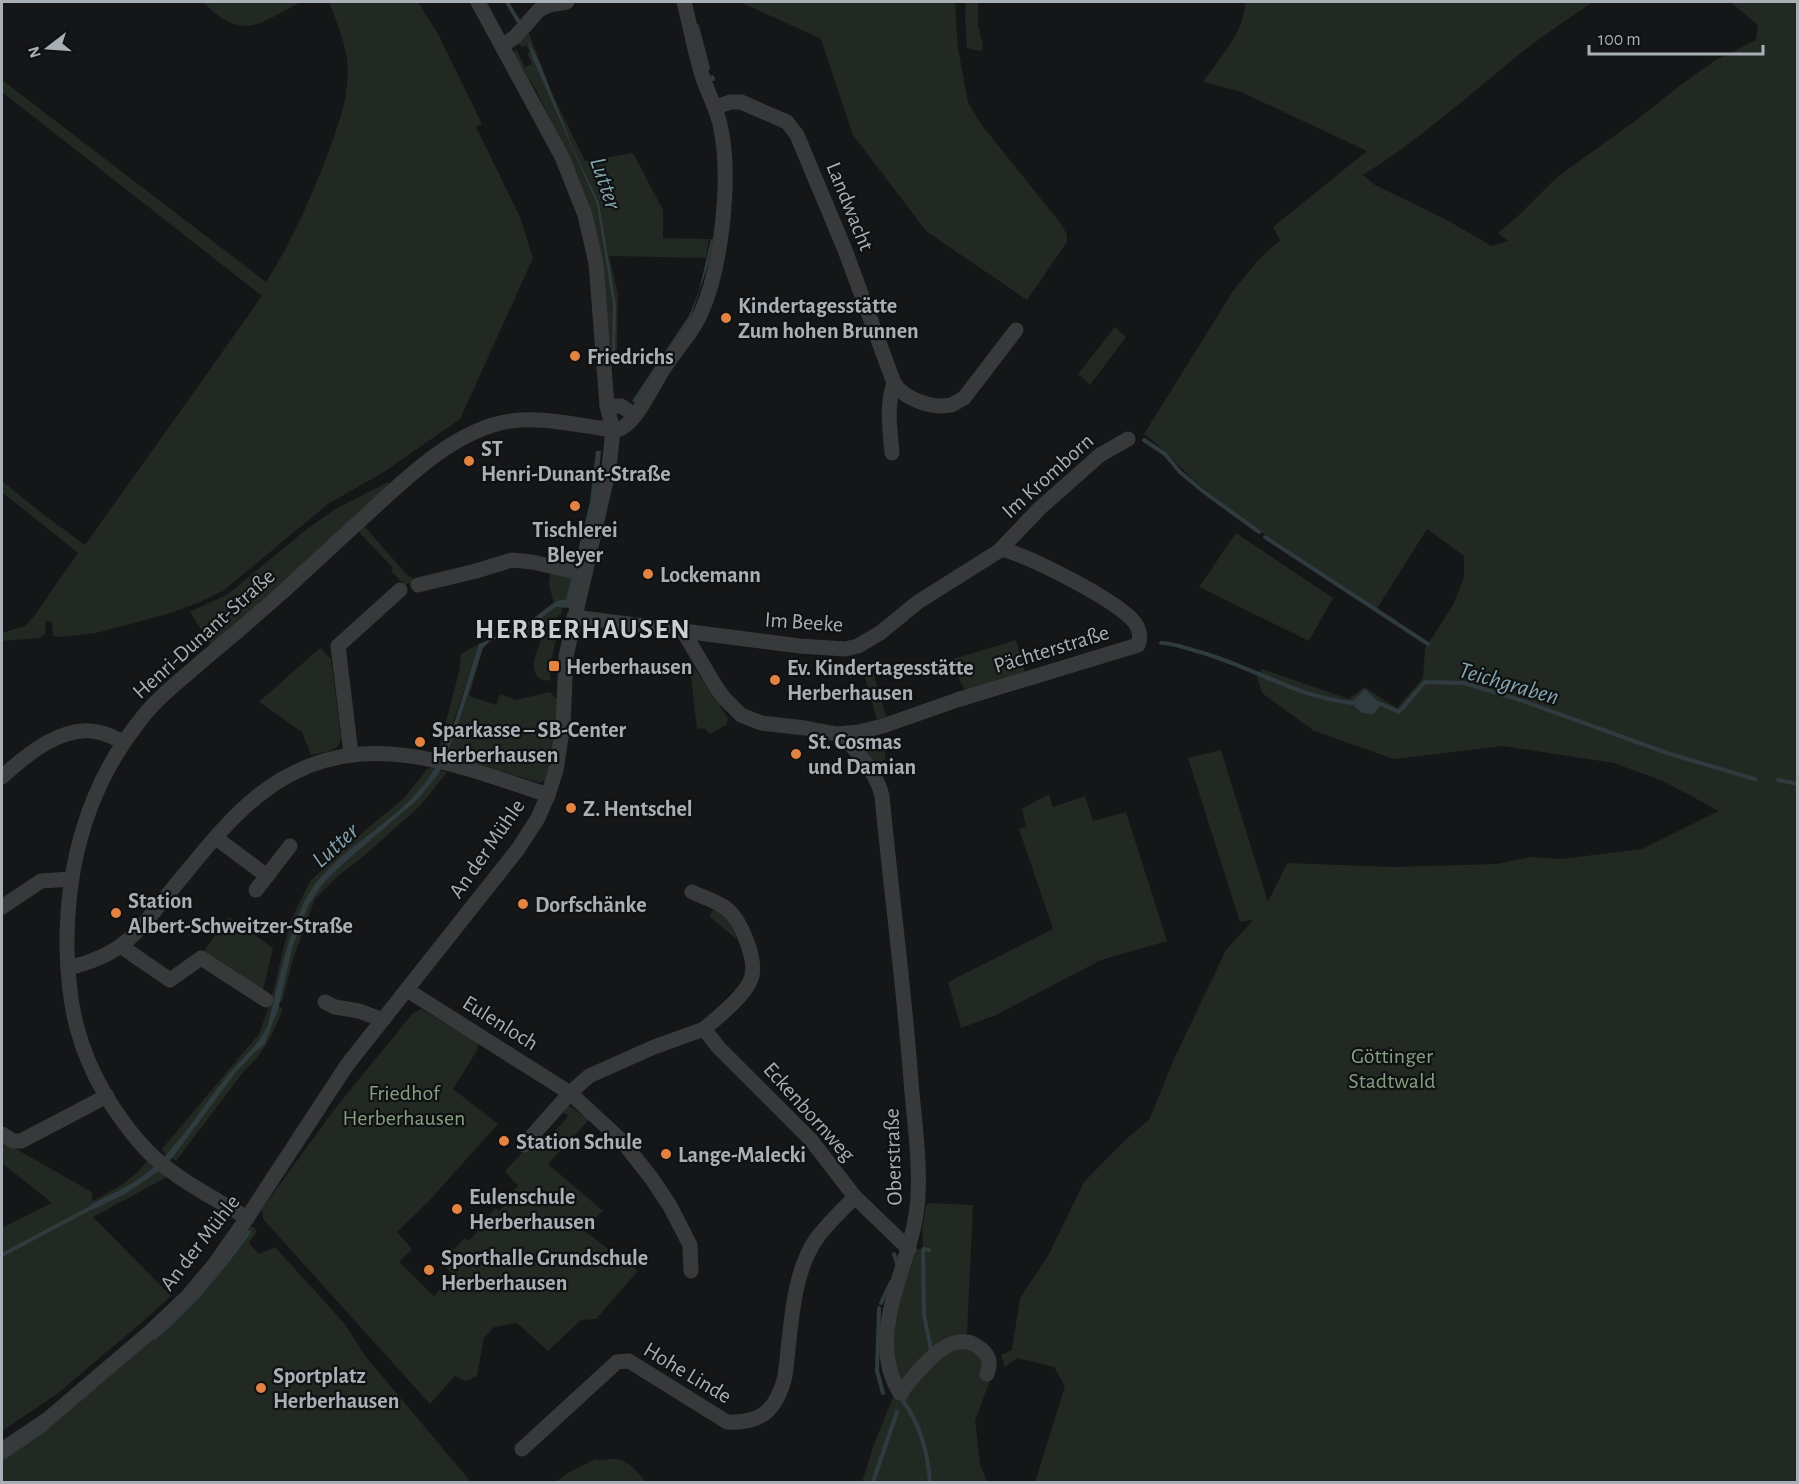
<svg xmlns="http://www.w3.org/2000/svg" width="1799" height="1484" viewBox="0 0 1799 1484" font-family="'Alegreya Sans',sans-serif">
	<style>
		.green { fill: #222922 }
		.water { fill: #2f3b3f }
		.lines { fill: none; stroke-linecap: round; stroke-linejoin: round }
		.stream { stroke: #2f3b3f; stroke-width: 4 }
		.minor { stroke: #37393b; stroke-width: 15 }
		.poi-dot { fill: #e28342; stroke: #101112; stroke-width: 2 }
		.labels { text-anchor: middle; stroke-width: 4.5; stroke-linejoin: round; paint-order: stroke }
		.street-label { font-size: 22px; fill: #a8b0b6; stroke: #101112 }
		.poi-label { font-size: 22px; font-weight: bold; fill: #a8b0b6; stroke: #101112; text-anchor: start }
		.park-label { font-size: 22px; fill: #879f81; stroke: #101112 }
		.water-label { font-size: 24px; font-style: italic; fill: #82a5ae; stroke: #101112 }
		.district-label { font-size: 28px; font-weight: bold; letter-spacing: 1.5px; fill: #c9ced2; stroke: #101112 }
	</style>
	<rect width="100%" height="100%" fill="#151617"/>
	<g class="green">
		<path d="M 203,2 L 301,2 C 259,24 242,42 203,2 Z"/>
		<path d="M 329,2 L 418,2 L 438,34 L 482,124 L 476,127 L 520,217 L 533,258 L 460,419 L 384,472 L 328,504 L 223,591 L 200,602 L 171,613 L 96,633 L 62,637 L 53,636 L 52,622 L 46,621 L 45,634 L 39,638 L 2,641 L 2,633 L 25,626 L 34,616 L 78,553 L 2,492 L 2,481 L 44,515 L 85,545 L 262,296 L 2,92 L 2,80 L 266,282 C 292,241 311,198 328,153 C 339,123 351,92 347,59 C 344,39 336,20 329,2 Z"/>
		<polygon points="740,2 955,2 958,48 968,102 981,124 1062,225 1067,235 1067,242 1027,300 926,231 853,135 821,39"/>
		<polygon points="966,2 978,2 978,25 983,45 982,50 978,51 967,48 965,19"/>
		<path d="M 1245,2 L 1593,2 C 1565,21 1536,40 1510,62 C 1462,101 1416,142 1363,175 L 1375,185 L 1445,219 L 1492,246 L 1508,241 L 1498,233 L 1518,216 L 1556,178 L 1639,118 L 1679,86 L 1714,61 L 1756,40 L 1758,25 L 1730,2 L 1797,2 L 1797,1482 L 1035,1482 L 1065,1386 L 1054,1367 L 1017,1358 L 1005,1367 L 1001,1355 L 1012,1350 L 1020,1298 L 1048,1256 L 1084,1182 L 1124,1141 L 1149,1120 L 1174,1059 L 1226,950 L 1253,920 L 1240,922 L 1188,758 L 1221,750 L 1268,902 L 1287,863 L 1393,867 L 1496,864 L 1531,857 L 1561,859 L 1642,849 L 1719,811 L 1663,781 L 1614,763 L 1503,746 L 1394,759 L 1314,731 L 1262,693 L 1257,677 L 1262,669 L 1349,699 L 1364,687 L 1397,708 L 1423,678 L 1425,649 L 1453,605 L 1464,577 L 1464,556 L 1427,529 L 1376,610 C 1321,571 1262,536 1209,493 C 1186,475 1168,452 1144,434 L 1233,291 L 1258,260 L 1280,240 L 1273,227 L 1367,151 L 1241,92 L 1203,82 C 1219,59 1245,31 1245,2 Z"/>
		<polygon points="528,31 550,89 585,161 633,153 663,210 663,238 709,239 706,258 609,256 618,295 617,352 609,351 605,291 553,126 537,92 515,56 514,49 517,51 525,67 532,64 527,53 530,52 526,45 522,47 517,42"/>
		<polygon points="1115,327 1126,337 1090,385 1078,374"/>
		<polygon points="388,482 391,484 213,645 210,643 190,612 228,594 308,528 337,508"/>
		<polygon points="365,527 407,575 416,580 405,585 391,571 393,568 359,532"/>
		<polygon points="1236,533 1333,598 1309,641 1199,587"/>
		<polygon points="551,570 572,574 566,599 556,601 554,604 549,584"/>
		<path d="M 556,607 L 562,607 L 561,615 L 559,615 L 555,635 L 557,636 L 550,665 L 550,681 L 540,679 C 528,668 537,652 541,640 L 512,632 L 535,623 Z"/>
		<polygon points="1016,640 1025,672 965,691 950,660"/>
		<polygon points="479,644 443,754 438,752 459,672 461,654"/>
		<path d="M 320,648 L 331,659 L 341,738 C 339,752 323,752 311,755 L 302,732 L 259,702 Z"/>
		<polygon points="483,648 469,696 496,705 500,694 516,700 550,692 557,700 555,742 549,776 541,783 447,755"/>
		<polygon points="689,660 728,718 726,725 710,734 704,728 697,729"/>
		<polygon points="870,661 886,717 877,720 861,663"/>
		<polygon points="860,737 878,737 886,740 885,758 881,767 876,766 860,749"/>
		<polygon points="430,768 447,772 420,806 365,855 339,875 315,899 294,956 282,1002 279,1002 292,949 302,920 298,917 275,1001 271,1000 290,922 310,881 361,834 404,798 427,769"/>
		<polygon points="1049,794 1053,807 1085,796 1093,821 1126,812 1167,941 1101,960 996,1015 961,1028 948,982 1053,929 1019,829 1026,827 1022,809"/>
		<polygon points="716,906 725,914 738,940 709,916"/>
		<polygon points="229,917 273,948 262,994 210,961 204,951"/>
		<path d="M 270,1004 L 283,1008 C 274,1033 264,1053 244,1071 L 176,1161 L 161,1150 L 253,1041 L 259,1034 Z"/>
		<polygon points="421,1009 477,1042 478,1047 476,1052 453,1089 498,1124 429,1201 397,1232 412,1249 399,1262 434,1296 453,1275 439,1260 452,1247 454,1249 465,1238 468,1241 478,1231 476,1228 496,1208 499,1211 509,1200 507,1197 518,1186 505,1171 534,1140 542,1146 568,1116 560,1110 568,1105 589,1120 548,1164 603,1211 583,1230 638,1271 596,1319 581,1320 548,1351 517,1323 494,1327 484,1338 477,1376 466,1381 455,1376 430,1404 263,1219 262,1209 333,1111 413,1013"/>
		<path d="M 2,1141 L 92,1192 L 92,1201 C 113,1190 132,1181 147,1161 L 167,1177 L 93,1217 L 171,1296 L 141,1323 L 57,1394 L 2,1431 L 2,1228 L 52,1203 L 2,1163 Z"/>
		<polygon points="930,1203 973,1205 967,1333 950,1336 933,1348 963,1345 995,1368 975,1420 980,1464 987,1482 862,1482 874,1444 896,1390 889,1342 913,1248 929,1251 929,1248 923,1247 922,1229 926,1206"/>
		<polygon points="246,1227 253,1227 257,1231 249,1243 259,1254 275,1247 344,1323 366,1357 471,1482 2,1482 2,1456 175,1315"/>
		<path d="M 595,1459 C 603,1462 607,1458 615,1459 C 629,1460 638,1473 646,1482 L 556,1482 L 566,1474 Z"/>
	</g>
	<g class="water">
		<polygon points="527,39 540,63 572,146 599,203 616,305 615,352 612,352 613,305 597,204 533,59"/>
		<polygon points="711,239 713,239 708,265 691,316 684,329 660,361 635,403 632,401 689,316 699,291"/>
		<path d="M 596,451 L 601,451 L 595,508 L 570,608 L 556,607 L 535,623 L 490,641 L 483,648 L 454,736 L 439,773 L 418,799 L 337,869 L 321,886 L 308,906 L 292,949 L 279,1006 L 265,1044 L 255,1052 L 236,1072 L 172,1158 L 159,1171 L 125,1194 L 92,1210 L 92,1204 C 110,1195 128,1187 144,1175 C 180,1148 204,1102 234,1068 C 247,1053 259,1044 268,1025 C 278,985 291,914 316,883 C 348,842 401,820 430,776 C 454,738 464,687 479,644 L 527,623 L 556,601 L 566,599 L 590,502 Z"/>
		<polygon points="1365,689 1381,704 1374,714 1362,713 1351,703"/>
	</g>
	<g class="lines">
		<g class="stream">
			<polyline points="507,2 520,24"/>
			<polyline points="697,26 708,68"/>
			<polyline points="712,77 713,79"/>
			<polyline points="1144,440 1165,454 1180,472 1204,492 1259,532"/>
			<polyline points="1265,537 1428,644"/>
			<path d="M 1161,643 C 1173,643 1185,648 1196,651 C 1250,665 1297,698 1353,703"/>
			<polyline points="1379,703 1399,712 1425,682 1464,683 1520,700 1670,754 1755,779"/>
			<polyline points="1778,780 1798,784"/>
			<polyline points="929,1250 923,1249 924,1315 931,1350"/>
			<polyline points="894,1254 897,1263"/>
			<polyline points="2,1255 96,1205"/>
			<polyline points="881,1303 891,1282"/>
			<polyline points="879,1308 877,1371 883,1393"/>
			<path d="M 154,1338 C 191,1308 221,1271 249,1232"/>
			<path d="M 907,1395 L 903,1401 C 920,1424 928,1454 930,1482"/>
			<polyline points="2,1459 47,1428"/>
			<polyline points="873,1482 897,1412"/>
		</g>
		<g class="minor">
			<polyline points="502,46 515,37 539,10 549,5 567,2"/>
			<path d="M 715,107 L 731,102 L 741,102 L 787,122 L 797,135 L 845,250 L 894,383 C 904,399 932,409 951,405 C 955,404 959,400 964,398 L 1016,330"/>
			<polyline points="607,406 621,406 635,415"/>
			<path d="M 892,453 C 890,429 886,406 894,383"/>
			<polyline points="418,585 476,571 512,560 532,562 585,574"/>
			<polyline points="574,617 800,646 845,649 858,646 880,633 918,602 999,551 1040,508 1100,455 1128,439"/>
			<path d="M 683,631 L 716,687 L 724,698 L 741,715 L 761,723 L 805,728 L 837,734 L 859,732 L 883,726 L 957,700 L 1138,645 C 1141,637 1140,630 1135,623 C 1119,601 1029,556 1001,549"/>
			<path d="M 842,734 C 858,754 876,771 882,796 C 891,891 904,986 911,1081 C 914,1119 920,1157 918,1195 C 916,1261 862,1331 900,1393 C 918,1372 951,1323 981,1349 C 990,1357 991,1363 987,1374"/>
			<polyline points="351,754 338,646 400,590"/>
			<path d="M 2,777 C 27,754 65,722 102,733 C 109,735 117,739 124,742"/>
			<polyline points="216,838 267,876 290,846"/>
			<polyline points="256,890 267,876"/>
			<path d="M 692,892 C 703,897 716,901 726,908 C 741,920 758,961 751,979 C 744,997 718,1017 704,1029"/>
			<polyline points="2,907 41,881 71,879"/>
			<polyline points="122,947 170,980 201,958 266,1000"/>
			<path d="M 68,968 C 126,954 137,932 173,888 C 200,856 226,821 259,795 C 353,721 448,762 548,795"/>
			<polyline points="407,990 570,1093 623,1142 652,1179 670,1206 690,1245 691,1271"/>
			<polyline points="325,1002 335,1007 359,1011 383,1020"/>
			<polyline points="2,1134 13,1141 21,1141 107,1096"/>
			<polyline points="524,1145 570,1093 589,1076 654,1047 704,1029 719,1048 811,1140 855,1197 909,1249"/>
			<path d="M 247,1218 C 211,1196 169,1176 141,1144 C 113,1112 89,1072 78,1031 C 70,1005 68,977 67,949 C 66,867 87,788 138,723 C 153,702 173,686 193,669 C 221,645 250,621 278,596 C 306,571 333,545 361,520 C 402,482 454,429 511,421 C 548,416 581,427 617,430 C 636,425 652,386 663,370 C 675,350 692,334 701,313 C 722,266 731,179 721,129 C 718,112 710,97 704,81 C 695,55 691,28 684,2"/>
			<path d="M 522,1449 L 617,1362 L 629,1361 L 727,1422 C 762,1424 777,1409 785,1376 C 791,1333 791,1274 817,1238 C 828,1223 842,1210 855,1197"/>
			<polyline points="2,1450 48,1419 150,1332 187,1297 214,1265 247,1218 347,1065 518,849 538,818 548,795 556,770 563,725 566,656 609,468 613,430 607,406 596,263 585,215 562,157 478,2"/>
		</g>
	</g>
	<g class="poi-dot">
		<circle cx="726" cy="318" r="6"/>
		<circle cx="575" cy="356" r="6"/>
		<circle cx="469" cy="461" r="6"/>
		<circle cx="575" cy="506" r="6"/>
		<circle cx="648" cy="574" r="6"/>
		<rect x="548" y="660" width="12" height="12" rx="3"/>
		<circle cx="775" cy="680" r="6"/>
		<circle cx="420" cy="742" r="6"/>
		<circle cx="796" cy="754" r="6"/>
		<circle cx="571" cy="808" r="6"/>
		<circle cx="523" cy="904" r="6"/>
		<circle cx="116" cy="913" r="6"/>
		<circle cx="504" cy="1141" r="6"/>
		<circle cx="666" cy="1154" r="6"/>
		<circle cx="457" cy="1209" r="6"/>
		<circle cx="429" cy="1270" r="6"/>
		<circle cx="261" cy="1388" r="6"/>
	</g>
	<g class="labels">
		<g class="street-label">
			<text transform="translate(851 206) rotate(68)" y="8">Landwacht</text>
			<text transform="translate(1047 475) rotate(-42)" y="8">Im Kromborn</text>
			<text transform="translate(804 621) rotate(4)" y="8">Im Beeke</text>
			<text transform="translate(203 633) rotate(-42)" y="8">Henri-Dunant-Straße</text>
			<text transform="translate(1051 648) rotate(-17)" y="8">Pächterstraße</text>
			<text transform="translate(486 848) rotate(-55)" y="8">An der Mühle</text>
			<text transform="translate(501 1022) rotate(32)" y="8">Eulenloch</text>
			<text transform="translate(810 1111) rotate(48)" y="8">Eckenbornweg</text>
			<text transform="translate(892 1157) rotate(-92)" y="8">Oberstraße</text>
			<text transform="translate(199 1242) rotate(-52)" y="8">An der Mühle</text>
			<text transform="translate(688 1372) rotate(31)" y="8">Hohe Linde</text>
		</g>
		<g class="poi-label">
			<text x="738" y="313">Kindertagesstätte<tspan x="738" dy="25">Zum hohen Brunnen</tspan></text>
			<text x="587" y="364">Friedrichs</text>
			<text x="481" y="456">ST<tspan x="481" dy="25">Henri-Dunant-Straße</tspan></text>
			<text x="575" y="537" text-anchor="middle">Tischlerei<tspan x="575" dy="25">Bleyer</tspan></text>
			<text x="660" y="582">Lockemann</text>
			<text x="566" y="674">Herberhausen</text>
			<text x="787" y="675">Ev. Kindertagesstätte<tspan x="787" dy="25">Herberhausen</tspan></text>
			<text x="432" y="737">Sparkasse – SB-Center<tspan x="432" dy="25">Herberhausen</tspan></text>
			<text x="808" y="749">St. Cosmas<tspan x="808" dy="25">und Damian</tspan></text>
			<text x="583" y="816">Z. Hentschel</text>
			<text x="128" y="908">Station<tspan x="128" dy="25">Albert-Schweitzer-Straße</tspan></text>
			<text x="535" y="912">Dorfschänke</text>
			<text x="516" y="1149">Station Schule</text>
			<text x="678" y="1162">Lange-Malecki</text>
			<text x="469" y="1204">Eulenschule<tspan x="469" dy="25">Herberhausen</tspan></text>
			<text x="441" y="1265">Sporthalle Grundschule<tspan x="441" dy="25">Herberhausen</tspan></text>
			<text x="273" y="1383">Sportplatz<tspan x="273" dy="25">Herberhausen</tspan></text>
		</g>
		<g class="park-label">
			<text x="1392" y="1063">Göttinger<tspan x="1392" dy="25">Stadtwald</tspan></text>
			<text x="404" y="1100">Friedhof<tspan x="404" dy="25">Herberhausen</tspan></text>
		</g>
		<g class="water-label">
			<text transform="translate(606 183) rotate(71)" y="8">Lutter</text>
			<text transform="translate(1509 683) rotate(16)" y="8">Teichgraben</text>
			<text transform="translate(335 845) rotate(-42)" y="8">Lutter</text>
		</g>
		<g class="district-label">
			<text x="583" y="638">HERBERHAUSEN</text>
		</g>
	</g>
	<rect width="1799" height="1484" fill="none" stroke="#a8b0b6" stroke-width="6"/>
	<g transform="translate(48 48) rotate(253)" stroke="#101112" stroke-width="4.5" paint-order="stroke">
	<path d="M0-4.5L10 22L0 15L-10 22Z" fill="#a8b0b6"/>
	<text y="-9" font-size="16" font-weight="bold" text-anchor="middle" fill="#a8b0b6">N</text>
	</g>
	<path d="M1589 45v9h174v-9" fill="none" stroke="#a8b0b6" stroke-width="3"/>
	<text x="1598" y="45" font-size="18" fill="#a8b0b6" stroke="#101112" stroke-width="4.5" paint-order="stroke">100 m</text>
</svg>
